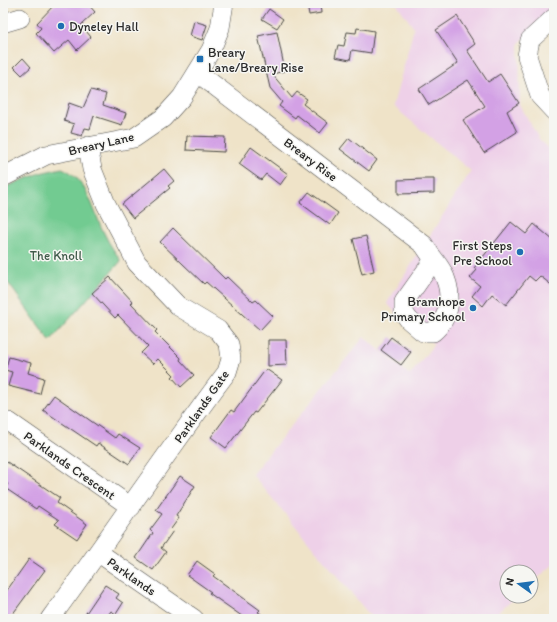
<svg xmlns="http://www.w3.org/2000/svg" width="557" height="622" viewBox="0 0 557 622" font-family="Itim,sans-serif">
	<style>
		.built { fill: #eed0e8 }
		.green { fill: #72cb91; stroke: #4e7b5e }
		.building { fill: #d3a1e5 }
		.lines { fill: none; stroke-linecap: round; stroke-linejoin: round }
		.minor-casing { stroke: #484743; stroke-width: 20 }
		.minor { stroke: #fff; stroke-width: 19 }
		.poi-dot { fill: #1f6fb2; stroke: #f6f6f2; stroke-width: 1.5 }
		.labels { text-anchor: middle; stroke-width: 3; stroke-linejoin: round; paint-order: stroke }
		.poi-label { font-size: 13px; fill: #2b2b2b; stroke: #f6f6f2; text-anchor: start }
		.street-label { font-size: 13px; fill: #2b2b2b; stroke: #f6f6f2 }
		.park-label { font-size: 13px; fill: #405b4a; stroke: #f6f6f2 }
	</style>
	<rect width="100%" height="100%" fill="#f6f6f2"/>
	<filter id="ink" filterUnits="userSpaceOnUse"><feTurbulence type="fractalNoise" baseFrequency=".025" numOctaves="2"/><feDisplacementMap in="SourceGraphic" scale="8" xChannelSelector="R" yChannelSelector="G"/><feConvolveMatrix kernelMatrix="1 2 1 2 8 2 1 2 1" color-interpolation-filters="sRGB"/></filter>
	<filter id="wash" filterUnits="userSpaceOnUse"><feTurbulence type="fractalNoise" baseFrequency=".012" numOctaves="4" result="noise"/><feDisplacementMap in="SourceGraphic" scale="16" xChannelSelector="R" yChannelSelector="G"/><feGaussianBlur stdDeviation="0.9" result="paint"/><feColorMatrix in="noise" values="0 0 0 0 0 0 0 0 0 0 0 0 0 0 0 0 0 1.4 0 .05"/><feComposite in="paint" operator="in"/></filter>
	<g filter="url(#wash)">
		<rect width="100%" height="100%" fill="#efe3c8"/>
		<polygon class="built" points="396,3 554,3 554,12 519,43 520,105 539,139 554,153 554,564 531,584 531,572 507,572 507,596 517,596 491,619 373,619 252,474 364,337 410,375 434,344 399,319 396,313 387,303 471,171 393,106 414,28"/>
		<path class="green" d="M 62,168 C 88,178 93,212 105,235 C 109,244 116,253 121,261 L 50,341 L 9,284 L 3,278 L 3,188 L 40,173 Z"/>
		<g id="blocks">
			<g class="building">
				<polygon points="56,3 87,3 95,12 81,25 91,37 77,50 69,40 54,53 36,33 41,28 37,23"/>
				<polygon points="307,3 320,3 321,13 309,15"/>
				<polygon points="269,9 283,19 277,28 262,19"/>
				<polygon points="457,16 475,44 467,50 488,82 500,74 519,103 507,111 517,132 484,153 463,120 485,106 468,80 429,105 419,89 458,63 436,30"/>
				<polygon points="194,21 207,25 202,40 190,36"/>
				<polygon points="357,28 374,31 371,53 352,50 350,60 335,57 338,45 344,46 347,32 356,33"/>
				<polygon points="277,32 285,71 272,74 292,98 297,92 307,99 303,104 328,123 320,133 297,115 295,118 279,106 282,102 270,88 258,36"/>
				<polygon points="23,58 31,67 22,75 14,67"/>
				<polygon points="91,90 106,94 103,105 126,113 122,125 94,116 90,129 85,128 82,136 71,133 74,124 64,121 69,103 83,108"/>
				<polygon points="187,136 225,137 224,152 186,150"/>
				<polygon points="349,138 377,160 369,171 340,149"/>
				<polygon points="251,147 288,174 280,185 266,174 261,180 239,164"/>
				<polygon points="164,169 174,181 168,186 170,188 133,218 122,204"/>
				<polygon points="426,179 434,179 434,193 398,194 398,180"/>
				<polygon points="309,192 338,213 330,225 300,203"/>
				<polygon points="511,222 526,234 534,224 554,241 554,287 540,276 535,281 529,276 506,305 492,294 483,306 472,296 480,286 470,278 477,270 474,268"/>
				<polygon points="173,228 225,279 227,277 253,302 256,300 273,316 260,330 206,282 204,284 160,242"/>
				<polygon points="366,236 374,271 362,274 353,239"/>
				<polygon points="110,277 133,302 131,303 157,330 155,332 181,358 180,360 194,375 181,387 172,377 174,375 158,359 153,364 141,353 148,346 118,315 115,318 92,293"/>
				<polygon points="391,337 411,352 401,365 381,350"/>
				<polygon points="268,340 286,340 287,365 268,366"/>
				<polygon points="9,357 31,363 28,373 44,378 40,394 8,386 12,372 5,370"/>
				<polygon points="266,369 282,380 256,413 254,412 226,448 211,437 231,410 234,412"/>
				<polygon points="54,395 115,438 118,434 140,448 129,464 98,443 96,446 43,410"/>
				<polygon points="7,462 60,498 57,503 87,524 77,539 55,524 59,520 38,506 36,509 5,488 8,484 3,480 3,467"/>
				<polygon points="180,476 195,486 176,516 179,518 171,529 173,531 161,548 166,552 153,570 136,558 153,533 150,530 162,514 156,510"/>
				<polygon points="29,559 45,570 9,619 3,619 3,596"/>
				<polygon points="197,561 215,574 213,576 260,610 258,612 269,619 246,619 209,593 211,592 187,575"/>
				<polygon points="105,585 119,594 116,598 123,603 116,614 111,611 105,619 82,619"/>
			</g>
		</g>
	</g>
	<g filter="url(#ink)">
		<use href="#blocks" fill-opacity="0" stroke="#484743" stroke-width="1"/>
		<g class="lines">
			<g class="minor-casing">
				<g id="minor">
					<polyline points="554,18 530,40 527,56 540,96 554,111"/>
					<polyline points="3,23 20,18"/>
					<path d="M 198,73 L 424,245 C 429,254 437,262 442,271 C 453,292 452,316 433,332 L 423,332 L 409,320 L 404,313 L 404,302 L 433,261"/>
					<polyline points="3,177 46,155 134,138 163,118 182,97 211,50 220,28 224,3"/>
					<polyline points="9,422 131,507"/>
					<polyline points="99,553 194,619"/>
					<path d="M 50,619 C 110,537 166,453 227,372 L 231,359 L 229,344 L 218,330 L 178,306 L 137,263 L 106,204 L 92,169 L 88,146"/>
				</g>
			</g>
			<use href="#minor" class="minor"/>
		</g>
	</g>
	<g class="poi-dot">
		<circle cx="61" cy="26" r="4"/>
		<rect x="196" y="55" width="8" height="8" rx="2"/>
		<circle cx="520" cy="252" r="4"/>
		<circle cx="473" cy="308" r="4"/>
	</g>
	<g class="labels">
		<g class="poi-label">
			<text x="69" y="31">Dyneley Hall</text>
			<text x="208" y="57">Breary<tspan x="208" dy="15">Lane/Breary Rise</tspan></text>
			<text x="512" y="250" text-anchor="end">First Steps<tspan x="512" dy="15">Pre School</tspan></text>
			<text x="465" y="306" text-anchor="end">Bramhope<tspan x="465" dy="15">Primary School</tspan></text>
		</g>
		<g class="street-label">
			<text transform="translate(101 143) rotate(-13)" y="5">Breary Lane</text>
			<text transform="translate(311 159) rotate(37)" y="5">Breary Rise</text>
			<text transform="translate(201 406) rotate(-55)" y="5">Parklands Gate</text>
			<text transform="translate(70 465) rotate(35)" y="5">Parklands Crescent</text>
			<text transform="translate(132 576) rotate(35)" y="5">Parklands</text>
		</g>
		<g class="park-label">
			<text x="56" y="260">The Knoll</text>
		</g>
	</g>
	<rect width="557" height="622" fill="none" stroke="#f6f6f2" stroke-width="16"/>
	<g transform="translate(519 584) rotate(284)"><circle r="19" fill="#f6f6f2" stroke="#a5a5a2"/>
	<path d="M0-3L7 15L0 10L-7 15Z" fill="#1f6fb2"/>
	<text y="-6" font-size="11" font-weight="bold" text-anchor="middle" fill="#2b2b2b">N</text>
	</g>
</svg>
